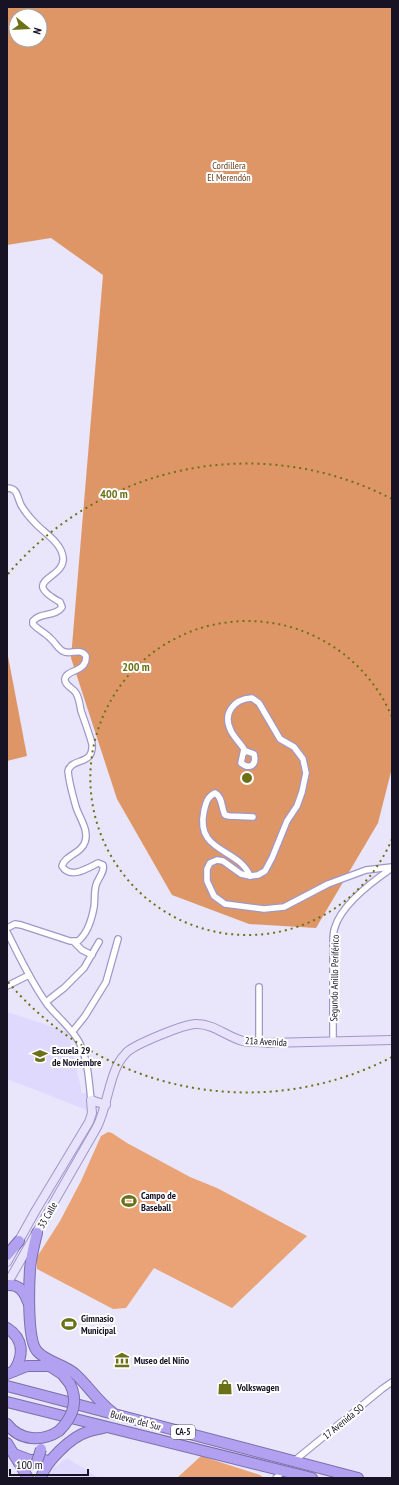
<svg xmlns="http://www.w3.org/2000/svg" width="399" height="1485" viewBox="0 0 399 1485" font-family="'PT Sans Narrow',sans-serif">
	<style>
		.built { fill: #e0d9fe }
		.green { fill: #e9a376 }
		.forest { fill: #de9667; fill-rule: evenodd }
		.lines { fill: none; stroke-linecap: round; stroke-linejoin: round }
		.street-casing { stroke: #a097c8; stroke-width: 8 }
		.secondary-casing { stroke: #a097c8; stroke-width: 10 }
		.highway-casing { stroke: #7c6faa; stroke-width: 12 }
		.street { stroke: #fff; stroke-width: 5.5 }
		.secondary { stroke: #e8e3fb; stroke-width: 8 }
		.highway { stroke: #b2a1f1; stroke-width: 10 }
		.highway-bridge-casing { stroke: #7c6faa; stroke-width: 12; stroke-linecap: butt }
		.highway-bridge { stroke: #b2a1f1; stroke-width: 10 }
		.ring { fill: none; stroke: #6c7118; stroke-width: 2; stroke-dasharray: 2 4 }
		.labels { text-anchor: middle; stroke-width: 4; stroke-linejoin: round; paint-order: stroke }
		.shield { fill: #fff; stroke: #5d5a66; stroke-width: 1 }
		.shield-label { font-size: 9px; font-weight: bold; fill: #171325 }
		.park-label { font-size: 10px; fill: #6c3c1a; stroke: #fff }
		.street-label { font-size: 10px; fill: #171325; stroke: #fff }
		.poi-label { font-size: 10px; font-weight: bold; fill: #171325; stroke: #fff; text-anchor: start }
		.centre { fill: #6c7118; stroke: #fff; stroke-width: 2 }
		.ring-label { font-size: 12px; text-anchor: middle; font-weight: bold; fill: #6c7118; stroke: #fff; stroke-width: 4; stroke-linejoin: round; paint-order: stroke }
	</style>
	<rect width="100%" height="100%" fill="#e9e5fb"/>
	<g class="built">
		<polygon points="7,1012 68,1032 82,1093 88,1093 87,1110 7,1079"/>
		<polygon points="67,1458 99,1478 47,1478 53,1469"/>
	</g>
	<g class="green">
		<polygon points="108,1132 112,1133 127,1143 190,1177 217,1188 307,1236 232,1308 154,1268 126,1308 113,1309 37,1269 37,1257 60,1221 81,1181 101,1136"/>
		<polygon points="201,1456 260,1475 264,1478 177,1478"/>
	</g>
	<g class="forest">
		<path d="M 7,7 L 392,7 L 392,768 L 378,823 L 316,928 L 249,924 L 172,895 L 117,799 L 71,658 L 103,275 L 51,238 L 7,245 ZM 16,16 L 40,16 L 40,40 L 16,40 Z"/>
		<polygon points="7,651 27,756 7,761"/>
	</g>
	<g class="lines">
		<g class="street-casing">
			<g id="street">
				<path d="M 7,488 C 18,488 17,497 21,505 C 25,512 31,519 36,524 C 46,534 61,543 63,557 C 66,580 18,579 60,602 L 62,607 C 56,617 40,612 33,621 L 33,624 C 38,630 46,633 51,639 C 56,643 58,650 65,652 C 73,654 81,648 86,656 C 87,673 66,669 65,679 C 64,685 73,688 76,693 C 79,698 80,705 81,711 C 85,722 89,733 92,744 C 94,766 72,757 68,771 C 69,783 73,796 76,807 C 80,819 89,830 85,842 C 81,854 65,855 62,866 C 70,880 88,868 98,863 L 103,865 C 105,872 98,878 96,885 C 94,892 95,900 94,907 C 92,918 87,934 78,941 L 70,941 L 21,925 L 15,924 L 7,928"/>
				<path d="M 244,753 L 246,751 L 254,754 C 257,765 250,770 241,763 L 244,749 C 240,743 234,737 231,731 C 222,713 234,699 252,698 L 259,703 L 280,739 L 294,747 L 303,759 L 306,773 L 302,792 L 297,806 L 287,821 L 272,858 L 265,871 L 258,875 L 250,876 L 241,874 L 223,861 L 217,860 L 210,863 L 207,869 L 207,881 L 214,896 L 225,904 L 264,909 L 284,907 L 328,884 L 366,870 L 392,867"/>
				<path d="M 250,876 C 238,847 195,853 204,811 C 206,803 207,797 215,793 C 223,797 221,808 225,815 L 229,816 L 253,817"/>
				<path d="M 7,932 C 19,956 31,982 47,1004 C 57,1017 74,1030 80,1044 C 88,1061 89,1081 91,1100"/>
				<polyline points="74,942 82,950 92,955"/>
				<polyline points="7,986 29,975"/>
				<polyline points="46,1002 64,988 84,968 99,942"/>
				<polyline points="73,1031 85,1016 106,982 118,939"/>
				<polyline points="259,1041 259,987"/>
				<path d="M 333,1041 L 333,943 C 333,938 333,932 335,927 C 342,904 373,881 392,868"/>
				<polyline points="294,1461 382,1389 392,1382"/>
				<polyline points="276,1478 284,1470"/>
			</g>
		</g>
		<g class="secondary-casing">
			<g id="secondary">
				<polyline points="7,1262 36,1210 89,1122 92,1113 91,1100 106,1105"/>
				<path d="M 7,1284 L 97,1127 C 107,1107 108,1083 118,1064 C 120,1060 124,1055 127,1052 C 136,1044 186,1023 197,1024 C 214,1024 227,1037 243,1041 C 250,1043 259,1041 267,1043 L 392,1040"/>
			</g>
		</g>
		<g class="highway-casing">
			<g id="highway">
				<path d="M 37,1233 C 34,1245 31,1257 30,1269 C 29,1285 27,1340 37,1351 C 45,1361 63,1364 74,1373 C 88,1385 97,1401 112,1412"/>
				<polyline points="7,1255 19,1241"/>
				<path d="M 7,1285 C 19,1284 24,1291 28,1302"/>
				<path d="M 7,1328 C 24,1339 24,1355 14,1371"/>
				<polyline points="45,1363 62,1374 70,1384"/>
				<polyline points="7,1374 27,1366 49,1366"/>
				<polyline points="7,1386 358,1478"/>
				<polyline points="7,1402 312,1478"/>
				<path d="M 7,1424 C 20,1441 42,1442 59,1431"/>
				<polyline points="7,1443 28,1478"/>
				<polyline points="14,1454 30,1460 45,1460"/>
				<path d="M 41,1478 C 45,1462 71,1437 87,1432 C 93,1430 100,1429 106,1427"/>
			</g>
		</g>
		<use href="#street" class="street"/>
		<use href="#secondary" class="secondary"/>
		<use href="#highway" class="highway"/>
		<g class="highway-bridge-casing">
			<g id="highway-bridge">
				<path d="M 59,1431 C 72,1418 79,1402 70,1384"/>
				<polyline points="36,1465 41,1449"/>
			</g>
		</g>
		<use href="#highway-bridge" class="highway-bridge"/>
	</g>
	<g class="ring">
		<path d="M392 839A157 157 0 1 1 392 717"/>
		<path d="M392 1057A314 314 0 0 1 8 982M8 574A314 314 0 0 1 392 499"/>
	</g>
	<defs>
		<g id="school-bare" transform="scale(1.2)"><path d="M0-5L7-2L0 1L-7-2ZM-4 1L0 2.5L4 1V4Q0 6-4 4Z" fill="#6c7118" stroke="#fff" stroke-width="2.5" paint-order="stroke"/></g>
		<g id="stadium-bare" transform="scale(1.2)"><path d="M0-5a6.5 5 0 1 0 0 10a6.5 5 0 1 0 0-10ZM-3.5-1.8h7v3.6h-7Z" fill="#6c7118" stroke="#fff" stroke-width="2.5" paint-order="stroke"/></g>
		<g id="museum-bare" transform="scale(1.2)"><path d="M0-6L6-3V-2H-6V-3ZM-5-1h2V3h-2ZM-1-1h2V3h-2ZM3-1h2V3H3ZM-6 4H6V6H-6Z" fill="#6c7118" stroke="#fff" stroke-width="2.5" paint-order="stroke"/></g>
		<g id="shop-bare" transform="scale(1.2)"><path d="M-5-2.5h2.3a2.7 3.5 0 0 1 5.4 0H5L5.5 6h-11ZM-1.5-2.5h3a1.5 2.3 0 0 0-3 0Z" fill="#6c7118" stroke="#fff" stroke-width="2.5" paint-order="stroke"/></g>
	</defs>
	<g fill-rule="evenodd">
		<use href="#school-bare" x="40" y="1056"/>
		<use href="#stadium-bare" x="129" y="1201"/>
		<use href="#stadium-bare" x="69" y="1324"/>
		<use href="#museum-bare" x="122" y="1360"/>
		<use href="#shop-bare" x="225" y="1387"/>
	</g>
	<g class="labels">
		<rect class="shield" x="171" y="1425" width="24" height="14" rx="3"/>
		<g class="shield-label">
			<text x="183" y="1435">CA-5</text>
		</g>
		<g class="park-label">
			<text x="229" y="169">Cordillera<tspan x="229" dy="12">El Merendón</tspan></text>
		</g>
		<g class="street-label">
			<text transform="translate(334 978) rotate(-89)" y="4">Segundo Anillo Periférico</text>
			<text transform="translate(266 1041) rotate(3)" y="4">21a Avenida</text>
			<text transform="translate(47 1215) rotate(-60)" y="4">33 Calle</text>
			<text transform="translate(136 1420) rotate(15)" y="4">Bulevar del Sur</text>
			<text transform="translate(343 1421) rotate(-39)" y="4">17 Avenida SO</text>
		</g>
		<g class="poi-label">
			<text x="52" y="1054">Escuela 29<tspan x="52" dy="12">de Noviembre</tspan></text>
			<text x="141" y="1199">Campo de<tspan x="141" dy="12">Baseball</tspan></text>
			<text x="81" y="1322">Gimnasio<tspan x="81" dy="12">Municipal</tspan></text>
			<text x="134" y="1364">Museo del Niño</text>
			<text x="237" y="1391">Volkswagen</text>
		</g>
	</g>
	<circle cx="247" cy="778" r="6" class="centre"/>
	<g class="ring-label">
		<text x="114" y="498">400 m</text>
		<text x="136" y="671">200 m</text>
	</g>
	<rect width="399" height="1485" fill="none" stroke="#171325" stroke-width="16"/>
	<g transform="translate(28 28) rotate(108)"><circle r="19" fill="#ffffff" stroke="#a2a1a8"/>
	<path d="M0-3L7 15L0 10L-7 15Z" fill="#6c7118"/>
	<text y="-6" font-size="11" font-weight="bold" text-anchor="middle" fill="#171325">N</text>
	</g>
	<path d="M10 1469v6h78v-6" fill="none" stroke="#171325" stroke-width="2"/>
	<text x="16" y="1469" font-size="12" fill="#171325" stroke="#ffffff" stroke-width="3" paint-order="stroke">100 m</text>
</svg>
